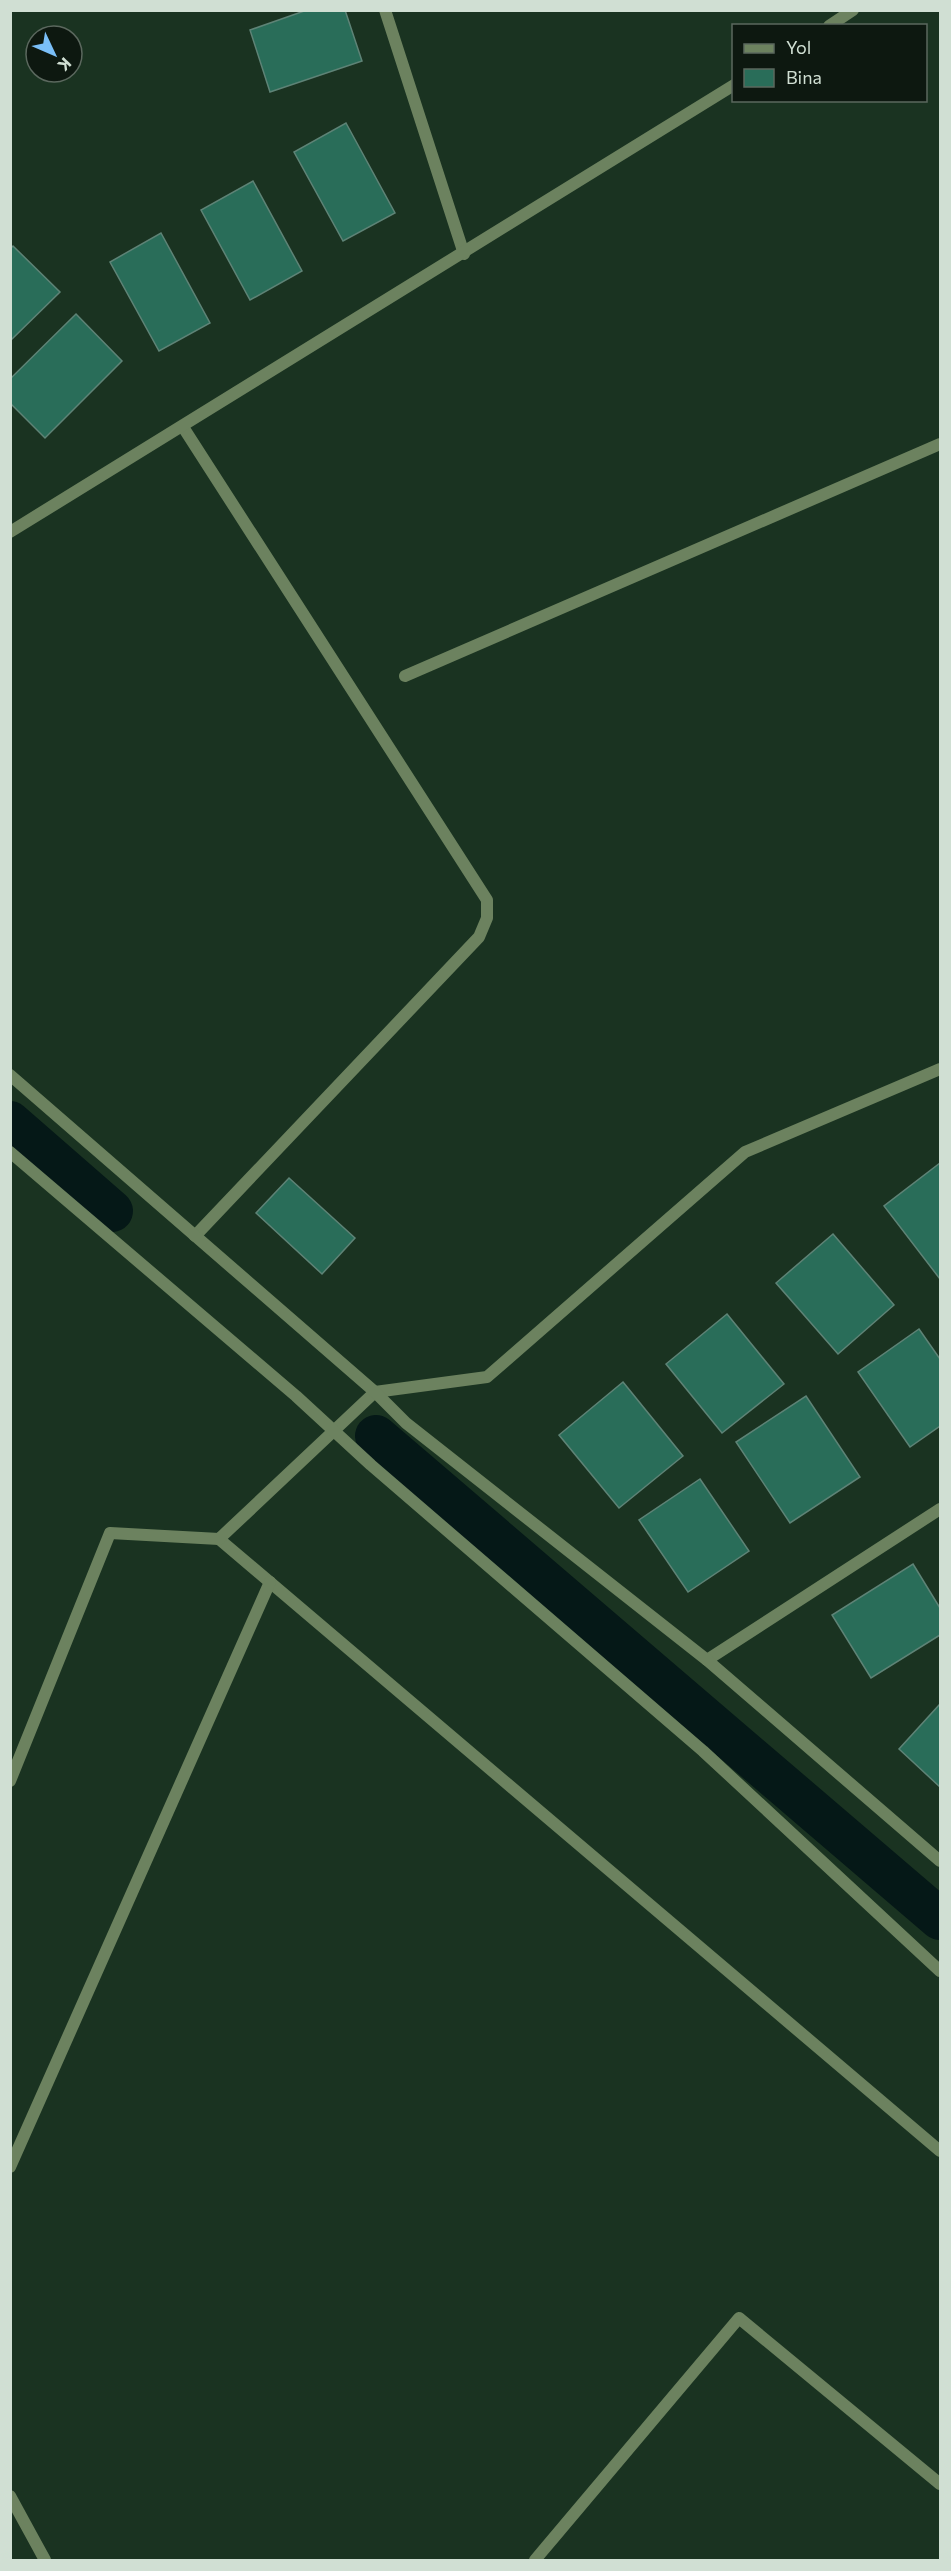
<svg xmlns="http://www.w3.org/2000/svg" width="951" height="2571" viewBox="0 0 951 2571" font-family="Commissioner,sans-serif">
	<style>
		.lines { fill: none; stroke-linecap: round; stroke-linejoin: round }
		.canal { stroke: #051817; stroke-width: 42 }
		.building { fill: #296d59; stroke: #5e8376; stroke-width: 1.5 }
		.service { stroke: #6c825f; stroke-width: 12 }
		.minor { stroke: #6c825f; stroke-width: 12 }
		.tertiary { stroke: #6c825f; stroke-width: 12 }
	</style>
	<rect width="100%" height="100%" fill="#1a3321"/>
	<g class="lines">
		<g class="canal">
			<polyline points="10,1122 112,1211"/>
			<polyline points="376,1436 940,1919"/>
		</g>
	</g>
	<g class="building">
		<polygon points="307,10 345,10 362,61 270,92 250,30"/>
		<polygon points="346,123 395,213 343,241 294,152"/>
		<polygon points="253,181 302,271 250,300 201,210"/>
		<polygon points="161,233 210,323 159,351 110,262"/>
		<polygon points="13,246 60,292 10,341 10,249"/>
		<polygon points="76,314 122,361 45,438 10,403 10,379"/>
		<polygon points="940,1163 940,1279 884,1206"/>
		<polygon points="289,1178 355,1238 322,1274 256,1213"/>
		<polygon points="833,1234 894,1305 838,1354 776,1283"/>
		<polygon points="727,1314 784,1384 722,1433 666,1364"/>
		<polygon points="919,1329 940,1359 940,1426 910,1447 858,1372"/>
		<polygon points="623,1382 683,1456 619,1508 559,1435"/>
		<polygon points="806,1396 860,1477 790,1523 736,1442"/>
		<polygon points="700,1479 749,1551 688,1592 639,1520"/>
		<polygon points="913,1564 940,1608 940,1635 871,1678 832,1615"/>
		<polygon points="940,1704 940,1787 899,1749"/>
	</g>
	<g class="lines">
		<g class="service">
			<polyline points="405,676 940,444"/>
			<polyline points="535,2560 739,2318 940,2484"/>
		</g>
		<g class="minor">
			<polyline points="385,10 464,254"/>
			<polyline points="829,26 853,10"/>
			<polyline points="183,427 487,900 487,918 479,937 195,1236"/>
			<polyline points="10,532 734,85"/>
			<polyline points="219,1539 940,2151"/>
			<polyline points="707,1660 940,1509"/>
			<polyline points="10,1781 110,1533 219,1539 375,1392 487,1377 745,1152 940,1069"/>
			<polyline points="10,2167 270,1582"/>
			<polyline points="10,2496 45,2560"/>
		</g>
		<g class="tertiary">
			<polyline points="10,1075 375,1392 406,1423 707,1660 940,1861"/>
			<polyline points="10,1152 296,1396 371,1465 703,1751 940,1971"/>
		</g>
	</g>
	<rect width="951" height="2571" fill="none" stroke="#d0dfd3" stroke-width="24"/>
	<rect x="732" y="24" width="195" height="78" fill="#0d1810" stroke="#5b685e" stroke-width="1.5"/>
	<rect x="744" y="44" width="30" height="9" fill="#6c825f" stroke="#5b685e" stroke-width="1.5"/>
	<text x="786" y="54" font-size="18" fill="#d0dfd3">Yol</text>
	<rect x="744" y="69" width="30" height="18" fill="#296d59" stroke="#5b685e" stroke-width="1.5"/>
	<text x="786" y="84" font-size="18" fill="#d0dfd3">Bina</text>
	<g transform="translate(54 54) rotate(134)"><circle r="28" fill="#0d1810" stroke="#5b685e" stroke-width="1.5"/>
	<path d="M0-4.5L10 22L0 15L-10 22Z" fill="#7abff8"/>
	<text y="-9" font-size="16" font-weight="bold" text-anchor="middle" fill="#d0dfd3">K</text>
	</g>
</svg>
